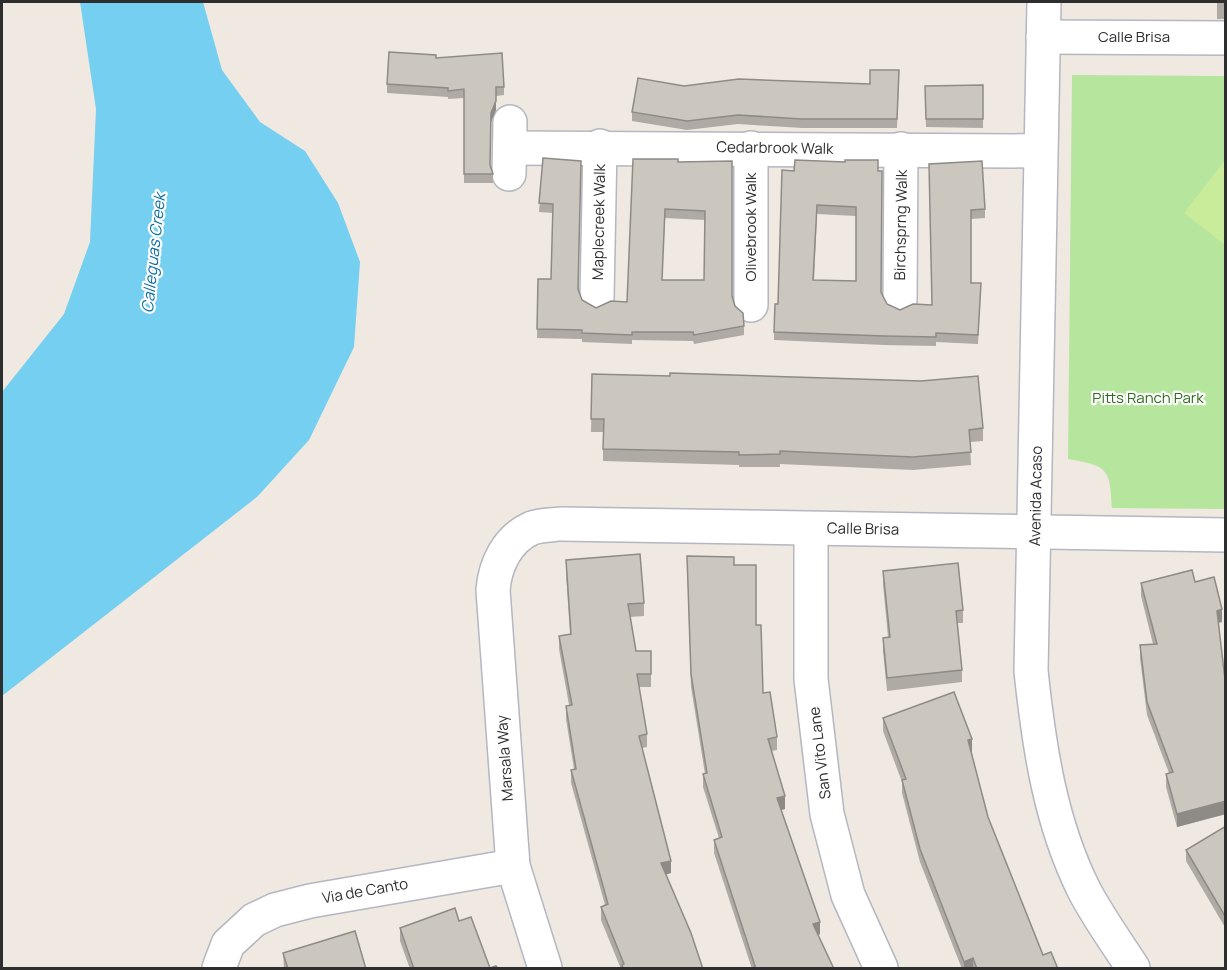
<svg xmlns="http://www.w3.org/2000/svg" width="1227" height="970" viewBox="0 0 1227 970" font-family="Manrope,sans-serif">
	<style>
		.green { fill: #b6e59e }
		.pitch { fill: #c9ec9a }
		.water { fill: #75cff0 }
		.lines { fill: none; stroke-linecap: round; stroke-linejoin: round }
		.minor-casing { stroke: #b4b7c1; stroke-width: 36 }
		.minor { stroke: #fff; stroke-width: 33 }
		.wall { fill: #afaba4; fill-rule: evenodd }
		.shaded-wall { fill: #8e8b86 }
		.building { fill: #cbc7bf; stroke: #8e8b86; stroke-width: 1.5; fill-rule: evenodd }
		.labels { text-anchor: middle; stroke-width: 4.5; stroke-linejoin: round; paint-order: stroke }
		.street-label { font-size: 15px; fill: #2e2e2e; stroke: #fff }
		.park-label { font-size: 15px; fill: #2c6e1b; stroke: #fff }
		.water-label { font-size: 16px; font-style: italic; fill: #0d6fa3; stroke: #fff }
	</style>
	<rect width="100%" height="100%" fill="#efe9e1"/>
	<path class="green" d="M 1072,75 L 1225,76 L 1225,509 L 1112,508 C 1110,468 1108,466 1068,459 Z"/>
	<polygon class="pitch" points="1225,160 1225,245 1184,213"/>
	<polygon class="water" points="80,2 203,2 222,70 260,122 305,151 338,203 360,262 354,347 309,440 257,497 2,696 2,392 64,314 90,242 96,109"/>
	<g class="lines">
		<g class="minor-casing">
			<g id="minor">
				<path d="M 1044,2 L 1031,671 C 1039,746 1050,822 1084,890 C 1098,917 1117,943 1133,968"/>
				<polyline points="1043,37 1226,38"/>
				<polyline points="510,148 1040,151"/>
				<polyline points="751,148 751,305"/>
				<polyline points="509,174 510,122"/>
				<polyline points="597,298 600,146"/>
				<polyline points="900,300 901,149"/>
				<polyline points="811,529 811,679 827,814 848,895 881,968"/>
				<polyline points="219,968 228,944 254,920 275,910 310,901 513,866"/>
				<path d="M 545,968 L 513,866 L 493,590 C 495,565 507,539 532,528 C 540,525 552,525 560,524 L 1226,535"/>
			</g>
		</g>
		<use href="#minor" class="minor"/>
	</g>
	<g class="wall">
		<rect x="1217" y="2" width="9" height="17"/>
		<polygon points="436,58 504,87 504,95 496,96 496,110 491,122 490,165 493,174 493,183 464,183 464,98 448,99 448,97 387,93 387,84"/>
		<polygon points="899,79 897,128 802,128 738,124 687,130 632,121 632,112 684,86 870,84"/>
		<polygon points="983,85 983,128 926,127 925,86"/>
		<path d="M 543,158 L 582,300 L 596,308 L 627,302 L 678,162 L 732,161 L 732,296 L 735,306 L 744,326 L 744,335 L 694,344 L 693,341 L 632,340 L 632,344 L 582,342 L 582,339 L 537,338 L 538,279 L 551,279 L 553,213 L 539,212 ZM 665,218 L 705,220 L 704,280 L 662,280 Z"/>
		<path d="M 929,164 L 985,209 L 985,218 L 971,219 L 971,283 L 981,283 L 978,344 L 936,342 L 936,346 L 884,345 L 774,340 L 774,332 L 794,171 L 878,171 L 881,292 L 887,304 L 900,310 L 932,305 ZM 817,214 L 856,216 L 856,281 L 814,280 Z"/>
		<polygon points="592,374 983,428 983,441 970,442 971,465 913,470 780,464 780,467 739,467 739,465 603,461 603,432 591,432"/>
		<polygon points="687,556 734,565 756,625 763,693 777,737 777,750 771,751 785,809 781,810 820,934 818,935 834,969 752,969 714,853 714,840 719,838 703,787 703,774 705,774 691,687"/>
		<polygon points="566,560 644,603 644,616 630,617 636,651 651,651 651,687 639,687 647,734 647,747 642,748 671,873 666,874 703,969 621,969 601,920 601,907 605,905 571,783 571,770 574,769 566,719 566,706 569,705 559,649 559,636 570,634 566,573"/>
		<polygon points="883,571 963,610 963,623 957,623 962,670 962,682 887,691 883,651 883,638 888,637 883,584"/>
		<polygon points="1195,582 1222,622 1218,623 1226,688 1226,814 1177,827 1166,787 1166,774 1169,773 1147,715 1140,658 1140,645 1153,644 1141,596 1141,583"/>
		<polygon points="883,718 972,752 971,752 988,817 1043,955 1058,969 962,969 920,862 902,793 902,782 883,731"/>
		<polygon points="1226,826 1226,929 1186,861 1186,850"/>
		<polygon points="459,921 490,968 498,969 410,969 400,941 400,928"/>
		<polygon points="283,953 366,969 284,969"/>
	</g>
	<g class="shaded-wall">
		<polygon points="496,101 496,110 491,122 491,113"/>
		<polygon points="1222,609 1222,622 1217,623 1217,611"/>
		<polygon points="972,739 972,752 968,753 968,740"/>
		<polygon points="785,796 785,809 777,811 777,798"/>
		<polygon points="1226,801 1226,814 1177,827 1177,814"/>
		<polygon points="671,861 671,873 661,876 661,863"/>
		<polygon points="820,922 820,934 813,937 813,924"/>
		<polygon points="973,958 973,969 964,969 964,962"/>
	</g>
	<g class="building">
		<polygon points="389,52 436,55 436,58 502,53 504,87 496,87 496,101 491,113 490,165 493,174 464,174 464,89 448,91 448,88 387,84"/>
		<polygon points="870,70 899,70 897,119 802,119 738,115 687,121 632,112 638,78 684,86 739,79 870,84"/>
		<polygon points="983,85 983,119 926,119 925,86"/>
		<path d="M 543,158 L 581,161 L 578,289 L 582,300 L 596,308 L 611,301 L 627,302 L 633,159 L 678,159 L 678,162 L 732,161 L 732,296 L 735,306 L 743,313 L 744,326 L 694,335 L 693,332 L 632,332 L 632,335 L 582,333 L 582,330 L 537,329 L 538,279 L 551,279 L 553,204 L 539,203 ZM 665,209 L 705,211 L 704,280 L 662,280 Z"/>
		<path d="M 795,160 L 845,162 L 845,160 L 878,160 L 878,171 L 882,171 L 881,292 L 887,304 L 900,310 L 913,304 L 932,305 L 929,164 L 982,161 L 985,209 L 971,210 L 971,283 L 981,283 L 978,335 L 936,333 L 936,337 L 884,336 L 774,332 L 775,304 L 778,304 L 782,170 L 794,171 ZM 817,205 L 856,207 L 856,281 L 813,280 Z"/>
		<polygon points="670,373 921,381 978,376 983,428 969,430 971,452 913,457 780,451 780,454 739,455 739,452 603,449 604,419 591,419 592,374 670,376"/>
		<polygon points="640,554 644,603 628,604 636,651 651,651 651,674 637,674 647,734 639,736 671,861 661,863 691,933 703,969 623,969 622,965 624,964 601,907 608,904 571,770 576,769 566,706 572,705 559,636 571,634 566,560"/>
		<polygon points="687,556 734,557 734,565 756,565 756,625 761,625 763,693 770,692 777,737 768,739 785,796 777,798 820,922 813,924 834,969 756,969 714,840 722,837 703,774 707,773 691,674"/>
		<polygon points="958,563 963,610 956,611 962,670 887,678 883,638 890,637 883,571"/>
		<polygon points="1192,570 1195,582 1214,577 1222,609 1217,611 1226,688 1226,801 1177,814 1166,774 1173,772 1147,702 1140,645 1157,644 1141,583"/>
		<polygon points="954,692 972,739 968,740 988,817 1043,955 1051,952 1058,969 977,969 973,958 964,962 920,849 902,780 906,779 883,718"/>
		<polygon points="1226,826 1226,918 1186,850"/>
		<polygon points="455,908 459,921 471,917 490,968 496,966 498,969 414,969 400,928"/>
		<polygon points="355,931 366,969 288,969 283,953"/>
	</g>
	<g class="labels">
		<g class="street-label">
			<text x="1134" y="42">Calle Brisa</text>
			<text transform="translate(775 148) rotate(1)" y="5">Cedarbrook Walk</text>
			<text transform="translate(599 222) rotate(-89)" y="5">Maplecreek Walk</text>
			<text transform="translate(901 225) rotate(-89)" y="5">Birchsprng Walk</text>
			<text transform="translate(751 227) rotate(-90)" y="5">Olivebrook Walk</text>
			<text transform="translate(1036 496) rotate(-89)" y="5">Avenida Acaso</text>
			<text transform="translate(863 529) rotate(1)" y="5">Calle Brisa</text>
			<text transform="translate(820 753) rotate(-97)" y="5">San Vito Lane</text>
			<text transform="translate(505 758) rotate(-94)" y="5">Marsala Way</text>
			<text transform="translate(365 891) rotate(-10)" y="5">Via de Canto</text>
		</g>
		<g class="park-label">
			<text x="1148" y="403">Pitts Ranch Park</text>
		</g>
		<g class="water-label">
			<text transform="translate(153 253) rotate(-84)" y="6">Calleguas Creek</text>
		</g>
	</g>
	<rect width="1227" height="970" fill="none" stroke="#2e2e2e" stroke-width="6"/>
</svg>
